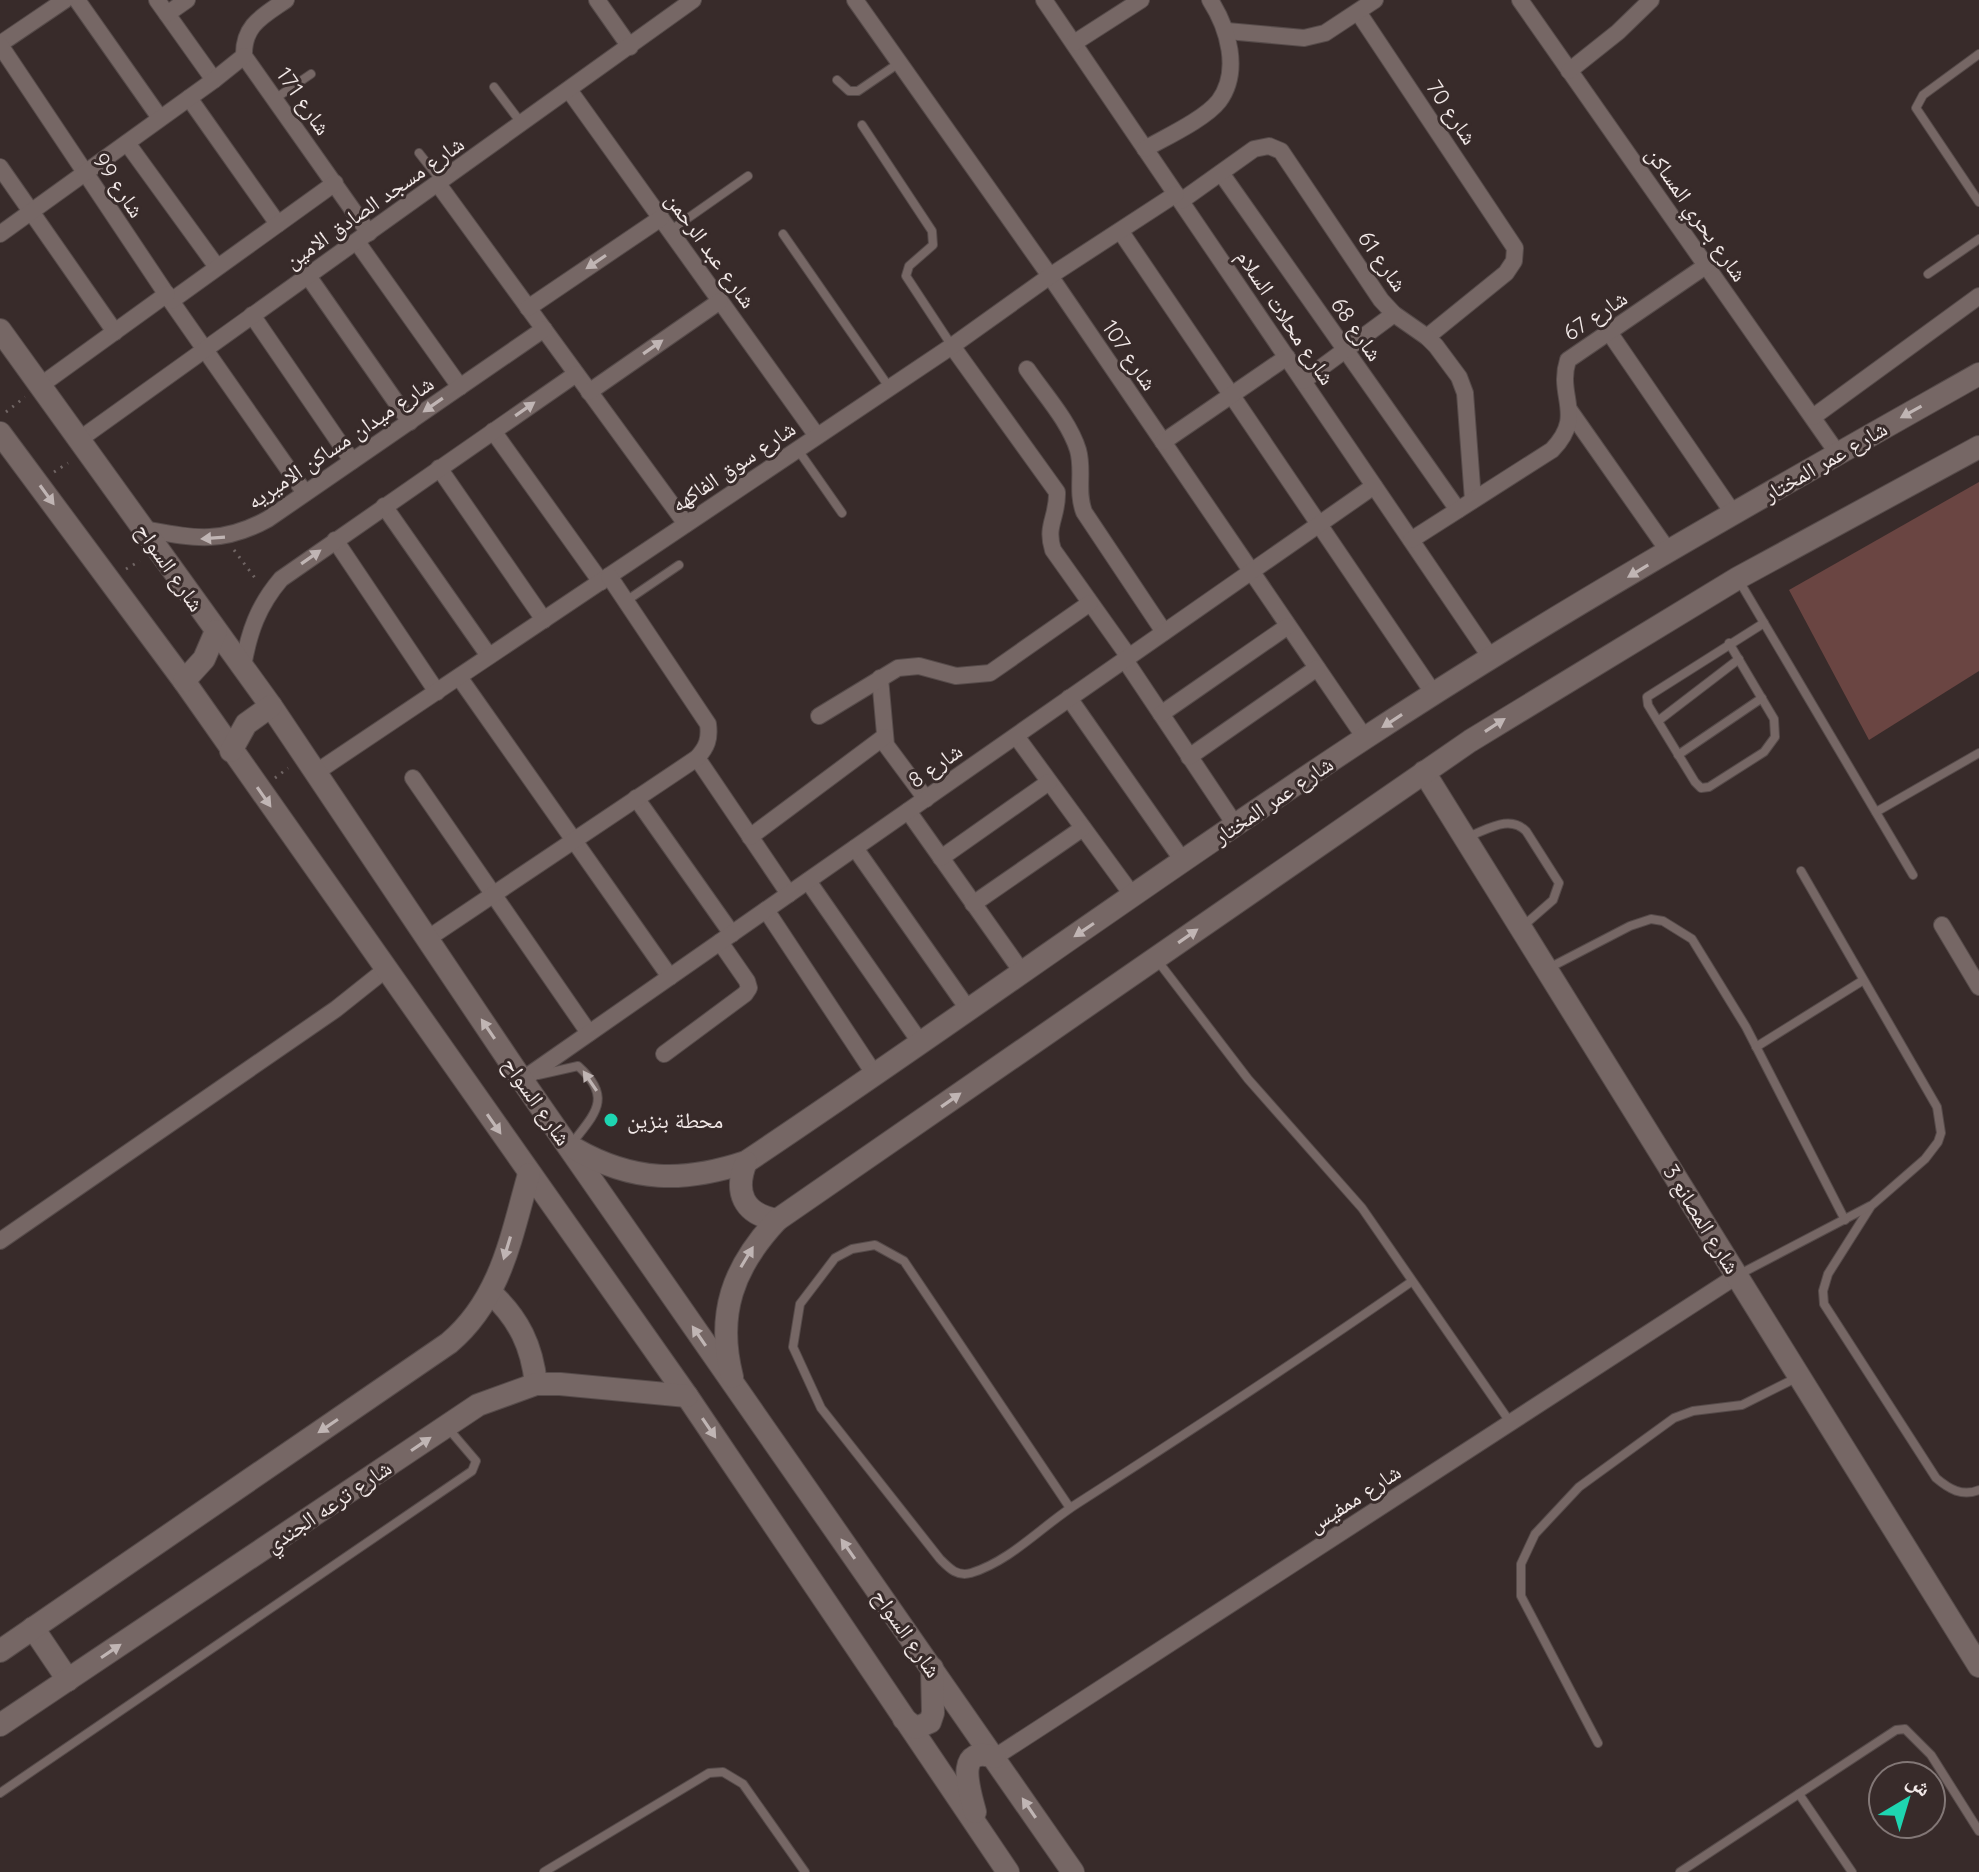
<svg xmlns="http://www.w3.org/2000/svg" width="1979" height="1872" viewBox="0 0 1979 1872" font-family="Quicksand,'Noto Naskh Arabic',sans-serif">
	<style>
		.green { fill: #6a4542 }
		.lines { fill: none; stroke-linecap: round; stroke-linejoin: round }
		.lane-casing { stroke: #564b4a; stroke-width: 10 }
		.street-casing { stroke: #564b4a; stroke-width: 18 }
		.secondary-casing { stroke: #564b4a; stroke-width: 24 }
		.path { stroke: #706564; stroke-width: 3; stroke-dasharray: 2 6; stroke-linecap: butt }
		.lane { stroke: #766765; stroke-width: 8 }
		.street { stroke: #766765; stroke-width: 16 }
		.secondary { stroke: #766765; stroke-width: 22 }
		.oneway { fill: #c0b5b4 }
		.poi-dot { fill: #1ed5b1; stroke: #382b2a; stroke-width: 3 }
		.labels { text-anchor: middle; stroke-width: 6; stroke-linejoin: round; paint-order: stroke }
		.street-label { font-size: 22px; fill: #f2e9e8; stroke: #382b2a }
		.poi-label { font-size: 22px; fill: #f2e9e8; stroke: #382b2a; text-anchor: start }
	</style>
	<rect width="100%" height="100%" fill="#382b2a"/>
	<polygon class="green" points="1979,482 1979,671 1869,740 1789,590"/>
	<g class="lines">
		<g class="lane-casing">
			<g id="lane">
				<polyline points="1979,54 1923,95 1916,108 1979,202"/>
				<polyline points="837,80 849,91 858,91 899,63"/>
				<polyline points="494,87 522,124"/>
				<polyline points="276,98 311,74"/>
				<polyline points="862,125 932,231 933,245 909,266 906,276 952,346"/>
				<polyline points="419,153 441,181"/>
				<polyline points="671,230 748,176"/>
				<polyline points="783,234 889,387"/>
				<polyline points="1928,274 1979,239"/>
				<polyline points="798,450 842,513"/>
				<polyline points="1738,579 1913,875"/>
				<polyline points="626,601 679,565"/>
				<polyline points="1729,643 1774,719 1775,737 1764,752 1709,787 1701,788 1695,782 1648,705 1647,697 1764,623"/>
				<polyline points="1658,721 1739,659"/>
				<polyline points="1678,755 1762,698"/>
				<polyline points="1876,812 1979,753"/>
				<path d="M 1467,837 C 1487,830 1509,814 1526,831 L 1559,883 L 1553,900 L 1522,927"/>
				<path d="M 1801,871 L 1937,1107 L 1941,1133 L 1938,1142 L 1925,1159 L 1871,1206 L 1828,1274 L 1823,1291 L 1824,1304 L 1936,1478 C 1949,1489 1962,1497 1979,1490"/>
				<polyline points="1157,960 1248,1079 1362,1208 1510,1422"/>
				<polyline points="1547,969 1630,926 1651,919 1663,921 1692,939 1746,1027 1845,1220"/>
				<polyline points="1756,1047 1862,981"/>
				<path d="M 538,1075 L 578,1066 C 615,1099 593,1115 570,1146"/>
				<polyline points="1738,1275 1870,1206"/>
				<path d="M 1070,1508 L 904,1261 L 875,1245 L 852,1249 L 835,1258 L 800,1304 L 793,1347 L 821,1408 L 940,1559 C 949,1568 957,1577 971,1573 C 1011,1561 1043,1525 1078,1503 C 1190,1431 1302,1358 1411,1282"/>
				<polyline points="1598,1743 1521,1596 1521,1564 1535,1534 1579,1487 1674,1418 1693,1411 1742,1405 1796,1378"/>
				<polyline points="0,1793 472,1471 476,1461 447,1427"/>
				<polyline points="1799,1794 1852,1872"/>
				<polyline points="544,1872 709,1773 723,1772 743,1784 805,1872"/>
				<polyline points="1680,1872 1896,1730 1905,1729 1931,1755 1979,1831"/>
			</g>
		</g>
		<g class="street-casing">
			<g id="street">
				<polyline points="77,0 160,118"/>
				<polyline points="157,0 214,80"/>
				<path d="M 286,0 C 263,16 243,25 244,56 L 369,233"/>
				<polyline points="597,0 630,47"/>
				<polyline points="855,0 1050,276 1365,738"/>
				<polyline points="1044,0 1491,658"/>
				<polyline points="1520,0 1838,454"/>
				<polyline points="1358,12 1515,248 1514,261 1506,273 1427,337"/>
				<polyline points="167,14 187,0"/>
				<polyline points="1227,31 1304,38 1325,33 1375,0"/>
				<polyline points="1074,43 1141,0"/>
				<polyline points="0,44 65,0"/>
				<polyline points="0,45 171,301 305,493"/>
				<polyline points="1569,71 1618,32 1651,0"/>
				<polyline points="569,90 817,436"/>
				<polyline points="189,98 278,224"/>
				<polyline points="127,143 217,267"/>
				<path d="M 1145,149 C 1166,137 1205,119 1219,101 C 1241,71 1228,28 1210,0"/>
				<polyline points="0,167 115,332"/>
				<polyline points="1221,173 1458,510"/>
				<polyline points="438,184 686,524"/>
				<polyline points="1181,201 1254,149 1269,146 1281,151 1381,300 1394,314 1427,337 1436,346 1459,377 1465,393 1473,500"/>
				<polyline points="1121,232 1434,694"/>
				<polyline points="0,234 214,80 244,56"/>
				<polyline points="357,242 460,387"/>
				<polyline points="308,276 410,422"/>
				<polyline points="171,301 335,183"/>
				<polyline points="528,308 661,218"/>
				<polyline points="252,315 352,461"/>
				<polyline points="1609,332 1733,513"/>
				<path d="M 952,346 L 1057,492 C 1058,517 1045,525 1053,550 L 1129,657"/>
				<path d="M 1027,369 C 1044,394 1069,421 1078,450 C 1084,471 1076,491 1084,512 L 1164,632"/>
				<polyline points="1303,381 1394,314"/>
				<polyline points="41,385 167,294"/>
				<polyline points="589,392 720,301"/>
				<polyline points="1570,411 1669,552"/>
				<polyline points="1813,417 1979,296"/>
				<polyline points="493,431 601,582"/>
				<polyline points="80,439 693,0"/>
				<polyline points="1163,442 1287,357"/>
				<polyline points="439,468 544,620"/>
				<polyline points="384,506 489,656"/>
				<path d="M 143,529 C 193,538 221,545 268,519 L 544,329"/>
				<polyline points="335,540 437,692"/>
				<path d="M 1411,540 L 1552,450 C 1586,415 1556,397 1568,360 L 1707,265"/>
				<polyline points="1125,660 1236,826"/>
				<path d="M 243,666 C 249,632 258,606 281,579 L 576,374"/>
				<polyline points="459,677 670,977"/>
				<polyline points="880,678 886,745 926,799"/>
				<polyline points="1069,698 1183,861"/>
				<polyline points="1161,714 1288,626"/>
				<polyline points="819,716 898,668 919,666 956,676 990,673 1090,603"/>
				<polyline points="1016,736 1133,896"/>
				<polyline points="1189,757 1317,668"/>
				<polyline points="697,758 789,894"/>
				<polyline points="315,773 952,346 1050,276 1176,194"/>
				<polyline points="413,778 589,1033"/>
				<polyline points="636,798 732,934"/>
				<polyline points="908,811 1022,972"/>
				<polyline points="750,837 884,737"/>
				<polyline points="855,848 968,1009"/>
				<polyline points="941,858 1049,782"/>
				<polyline points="808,881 920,1042"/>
				<polyline points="973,904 1083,828"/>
				<polyline points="766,910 875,1075"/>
				<polyline points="1942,925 1979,987"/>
				<path d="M 427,939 L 697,758 C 707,747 710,739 708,724 L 609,576"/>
				<polyline points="664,1054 745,994 749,988 747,981 720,942"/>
				<polyline points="522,1080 1374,486"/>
				<polyline points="0,1241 336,1009 385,970"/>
				<polyline points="995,1757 1738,1275"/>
			</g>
		</g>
		<g class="secondary-casing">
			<g id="secondary">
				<polyline points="0,330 271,706 522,1080 1073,1872"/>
				<polyline points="0,433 184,681 687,1396 1008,1872"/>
				<polyline points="184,681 204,659 216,631"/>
				<polyline points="231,751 246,724 271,706"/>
				<polyline points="1424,772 1979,1666"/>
				<path d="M 575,1149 C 633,1182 683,1183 746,1162 C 954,1023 1156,875 1365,738 C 1564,607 1772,491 1979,374"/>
				<path d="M 746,1162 C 734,1192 743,1214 777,1220"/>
				<path d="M 491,1293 C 519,1319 532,1346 536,1384"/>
				<path d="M 732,1377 C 716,1314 733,1267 777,1220 L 1470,741 L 1738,578 L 1979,447"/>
				<polyline points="33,1628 68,1680"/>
				<path d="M 0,1651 L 449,1343 C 501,1299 511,1237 529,1174"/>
				<polyline points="904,1719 916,1728 930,1722 933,1713 932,1668"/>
				<polyline points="0,1725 478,1405 536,1384 560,1384 687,1396"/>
				<path d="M 975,1812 C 970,1792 953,1744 995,1757"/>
			</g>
		</g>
		<g class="path">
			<polyline points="6,412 25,397"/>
			<polyline points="54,472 68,463"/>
			<polyline points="234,550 258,582"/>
			<polyline points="126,569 140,561"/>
			<polyline points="275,778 288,768"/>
		</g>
		<use href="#lane" class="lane"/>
		<use href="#street" class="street"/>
		<use href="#secondary" class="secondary"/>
	</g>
	<defs><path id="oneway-solid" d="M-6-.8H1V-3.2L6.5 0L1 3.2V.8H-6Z" transform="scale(2)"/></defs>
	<g class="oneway">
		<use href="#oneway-solid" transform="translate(596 262) rotate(146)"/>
		<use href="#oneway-solid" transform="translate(653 347) rotate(-35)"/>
		<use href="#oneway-solid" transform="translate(433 405) rotate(145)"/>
		<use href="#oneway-solid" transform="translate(525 409) rotate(-35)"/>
		<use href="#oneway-solid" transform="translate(1911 412) rotate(151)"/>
		<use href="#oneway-solid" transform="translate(47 495) rotate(54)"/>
		<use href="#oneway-solid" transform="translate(213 538) rotate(176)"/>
		<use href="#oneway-solid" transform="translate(311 557) rotate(-35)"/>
		<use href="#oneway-solid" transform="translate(1638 571) rotate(149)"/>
		<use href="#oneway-solid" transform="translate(1392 721) rotate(147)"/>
		<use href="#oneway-solid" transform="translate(1495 725) rotate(-33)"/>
		<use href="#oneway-solid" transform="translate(264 797) rotate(55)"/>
		<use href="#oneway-solid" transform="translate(1084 930) rotate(146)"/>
		<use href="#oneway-solid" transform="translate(1188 936) rotate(-35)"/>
		<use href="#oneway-solid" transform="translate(488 1029) rotate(-124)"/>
		<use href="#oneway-solid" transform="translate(590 1081) rotate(-124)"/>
		<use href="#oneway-solid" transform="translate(951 1100) rotate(-35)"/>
		<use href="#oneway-solid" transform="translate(494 1124) rotate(55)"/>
		<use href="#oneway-solid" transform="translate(507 1248) rotate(107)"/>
		<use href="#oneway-solid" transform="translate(747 1257) rotate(-59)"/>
		<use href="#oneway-solid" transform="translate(699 1336) rotate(-124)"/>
		<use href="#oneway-solid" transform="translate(328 1426) rotate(146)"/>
		<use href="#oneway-solid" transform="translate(709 1428) rotate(56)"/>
		<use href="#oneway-solid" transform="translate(421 1444) rotate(-34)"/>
		<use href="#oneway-solid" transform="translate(848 1549) rotate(-125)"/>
		<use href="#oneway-solid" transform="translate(111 1651) rotate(-34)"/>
		<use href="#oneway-solid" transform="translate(1029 1808) rotate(-124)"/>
	</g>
	<circle class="poi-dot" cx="611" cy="1120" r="8"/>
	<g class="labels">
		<g class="street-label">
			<text transform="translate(304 101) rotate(55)" y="8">شارع 171</text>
			<text transform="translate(1452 112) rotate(56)" y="8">شارع 70</text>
			<text transform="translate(119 185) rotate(56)" y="8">شارع 99</text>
			<text transform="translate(374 202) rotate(-35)" y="8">شارع مسجد الصادق الامين</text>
			<text transform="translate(1697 214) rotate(55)" y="8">شارع بحري المساكن</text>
			<text transform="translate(711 250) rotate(54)" y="8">شارع عبد الرحمن</text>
			<text transform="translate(1383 261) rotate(55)" y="8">شارع 61</text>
			<text transform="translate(1595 315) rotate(-34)" y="8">شارع 67</text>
			<text transform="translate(1286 317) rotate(56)" y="8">شارع محلات السلام</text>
			<text transform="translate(1357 329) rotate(55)" y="8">شارع 68</text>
			<text transform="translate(1130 355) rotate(56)" y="8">شارع 107</text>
			<text transform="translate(340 442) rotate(-34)" y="8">شارع ميدان مساكن الاميريه</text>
			<text transform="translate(1825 461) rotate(-30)" y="8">شارع عمر المختار</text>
			<text transform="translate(733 466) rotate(-34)" y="8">شارع سوق الفاكهه</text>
			<text transform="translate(170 567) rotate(55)" y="8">شارع السواح</text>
			<text transform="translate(935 765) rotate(-35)" y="8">شارع 8</text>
			<text transform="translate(1273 800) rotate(-34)" y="8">شارع عمر المختار</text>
			<text transform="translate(537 1101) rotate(55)" y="8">شارع السواح</text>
			<text transform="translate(1702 1219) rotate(58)" y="8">شارع المصانع 3</text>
			<text transform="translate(1354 1498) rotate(-33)" y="8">شارع ممفيس</text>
			<text transform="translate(328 1506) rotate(-34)" y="8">شارع ترعه الجندي</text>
			<text transform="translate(907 1633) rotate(55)" y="8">شارع السواح</text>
		</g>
		<g class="poi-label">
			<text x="627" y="1128">محطة بنزين</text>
		</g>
	</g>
	<g transform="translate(1907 1800) rotate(38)"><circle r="38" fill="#382b2a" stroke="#827776" stroke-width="2"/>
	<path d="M0-6L14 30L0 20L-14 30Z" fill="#1ed5b1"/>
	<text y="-12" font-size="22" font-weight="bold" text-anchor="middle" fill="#f2e9e8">ش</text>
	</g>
</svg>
